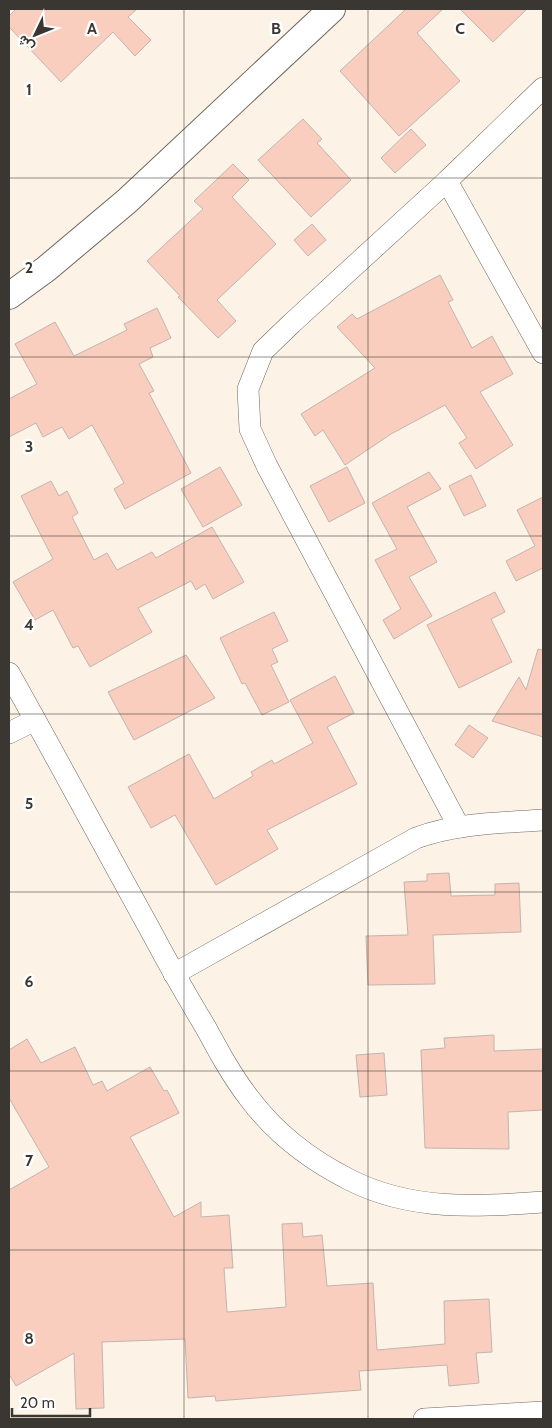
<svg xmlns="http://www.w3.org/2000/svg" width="552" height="1428" viewBox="0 0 552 1428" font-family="Cabin,Vazirmatn,sans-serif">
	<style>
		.building { fill: #f9cebe; stroke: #c4b4af }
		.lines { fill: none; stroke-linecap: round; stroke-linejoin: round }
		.minor-casing { stroke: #6f675c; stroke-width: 22 }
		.tertiary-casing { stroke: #6f675c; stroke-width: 28 }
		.minor { stroke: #fff; stroke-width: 21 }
		.tertiary { stroke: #fff; stroke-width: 26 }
		.grid { fill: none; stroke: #3a3631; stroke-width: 1; stroke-opacity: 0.55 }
		.grid-label { font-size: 16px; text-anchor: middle; font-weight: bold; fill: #3a3631; stroke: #fff; stroke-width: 5; stroke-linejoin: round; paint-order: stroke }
	</style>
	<rect width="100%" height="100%" fill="#fcf2e6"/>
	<g class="building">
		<polygon points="16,9 137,9 128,17 151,40 135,56 113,32 61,82 9,27 9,16"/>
		<polygon points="406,9 443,9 417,33 460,81 399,136 340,71"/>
		<polygon points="460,9 527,9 493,42"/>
		<polygon points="303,119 322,139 317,143 351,180 311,217 258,160"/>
		<polygon points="411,129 426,145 395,173 381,158"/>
		<polygon points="233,164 249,180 232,197 276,244 217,300 236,321 218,338 178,297 180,296 147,261 203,209 194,201"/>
		<polygon points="312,224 326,240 308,256 294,240"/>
		<polygon points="440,275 453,300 448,302 472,348 492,336 513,374 480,392 513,445 476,469 459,443 467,438 445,405 391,434 345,465 323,430 315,436 301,414 375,368 337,327 352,314 357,319"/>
		<polygon points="157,308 171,338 150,348 153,357 139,364 154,391 149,393 191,473 125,509 114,489 124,483 92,425 69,439 62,427 43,437 36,423 9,437 9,399 37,384 15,344 55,322 74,356 127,330 124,324"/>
		<polygon points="220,467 242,505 203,527 181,489"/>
		<polygon points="347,467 365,503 329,522 310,486"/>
		<polygon points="429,472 441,489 407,507 437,562 409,577 432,616 394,639 383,620 401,609 375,560 397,549 372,503"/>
		<polygon points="471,475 486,506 464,516 449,486"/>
		<polygon points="51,481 59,496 67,491 78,513 72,517 94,560 107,553 117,570 152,552 156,558 212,527 244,582 213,599 205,584 196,590 191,581 138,608 152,632 90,667 78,646 73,648 53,610 35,620 13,582 53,559 21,496"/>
		<polygon points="543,497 543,568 516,581 506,561 535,546 517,510"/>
		<polygon points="495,592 505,612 491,619 512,662 459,688 427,625"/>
		<polygon points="274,612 288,641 272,649 278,662 271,665 289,702 262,715 245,683 242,684 220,638"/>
		<polygon points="538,649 543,650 543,737 492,721 519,677 526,690"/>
		<polygon points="186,655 215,698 134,740 108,692"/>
		<polygon points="335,676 354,713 327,727 357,784 267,830 278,849 216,885 175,815 151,828 128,787 189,754 214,799 253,776 251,772 272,760 274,764 313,743 290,700"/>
		<polygon points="469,725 488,738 473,758 455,745"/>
		<polygon points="449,873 451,896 495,895 495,884 519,883 521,932 433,935 435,984 368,985 366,936 408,935 404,882 427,881 427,874"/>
		<polygon points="494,1035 494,1051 543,1049 543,1110 508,1112 509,1149 425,1148 421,1050 445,1048 444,1038"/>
		<polygon points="27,1039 41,1063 75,1047 93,1085 102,1081 107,1091 150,1067 164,1091 167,1090 179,1113 130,1137 174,1217 201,1202 201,1217 229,1215 233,1268 224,1268 227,1312 286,1307 282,1224 302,1223 303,1237 322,1235 327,1286 373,1283 377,1350 445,1344 444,1301 489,1299 492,1352 476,1353 479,1383 449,1386 447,1365 359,1371 361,1390 216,1401 215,1396 188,1398 185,1339 102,1342 104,1408 76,1409 74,1353 16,1386 9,1374 9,1190 49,1167 9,1098 9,1050"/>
		<polygon points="384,1053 387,1095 360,1097 356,1055"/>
	</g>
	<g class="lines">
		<g class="minor-casing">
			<g id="minor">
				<polyline points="447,181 543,353"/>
				<path d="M 9,673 C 58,760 105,848 153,935 C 170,967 188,998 206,1028 C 219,1052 232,1076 249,1098 C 275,1133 312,1161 350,1180 C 411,1211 478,1207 543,1202"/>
				<polyline points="9,733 35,720"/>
				<polyline points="459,827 267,466 250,429 248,389 263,351 292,323 447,181 543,88"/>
				<path d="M 174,974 L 416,838 C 457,823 500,823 543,820"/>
				<polyline points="424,1419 543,1412"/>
			</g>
		</g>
		<g class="tertiary-casing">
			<polyline id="tertiary" points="9,296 46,269 127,201 332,9"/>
		</g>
		<use href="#minor" class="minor"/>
		<use href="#tertiary" class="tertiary"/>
	</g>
	<path class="grid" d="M 184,9 L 184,1419M 368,9 L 368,1419M 9,178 L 543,178M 9,357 L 543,357M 9,536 L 543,536M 9,714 L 543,714M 9,892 L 543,892M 9,1071 L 543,1071M 9,1250 L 543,1250"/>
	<g class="grid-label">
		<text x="92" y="34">A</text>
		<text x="276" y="34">B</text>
		<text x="460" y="34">C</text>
		<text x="29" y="95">1</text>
		<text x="29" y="273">2</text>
		<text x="29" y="452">3</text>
		<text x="29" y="630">4</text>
		<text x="29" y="809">5</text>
		<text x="29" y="987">6</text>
		<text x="29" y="1166">7</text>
		<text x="29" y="1344">8</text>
	</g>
	<rect width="552" height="1428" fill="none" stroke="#3a3631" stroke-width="20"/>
	<g transform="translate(35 35) rotate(227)" stroke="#ffffff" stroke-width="4" paint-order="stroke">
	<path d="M0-4L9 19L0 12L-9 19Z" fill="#3a3631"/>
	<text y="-8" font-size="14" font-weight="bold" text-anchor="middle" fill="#3a3631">ش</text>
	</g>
	<path d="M12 1408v8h78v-8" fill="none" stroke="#3a3631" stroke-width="2.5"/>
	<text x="20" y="1408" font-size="15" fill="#3a3631" stroke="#ffffff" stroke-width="4" paint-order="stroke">20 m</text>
</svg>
